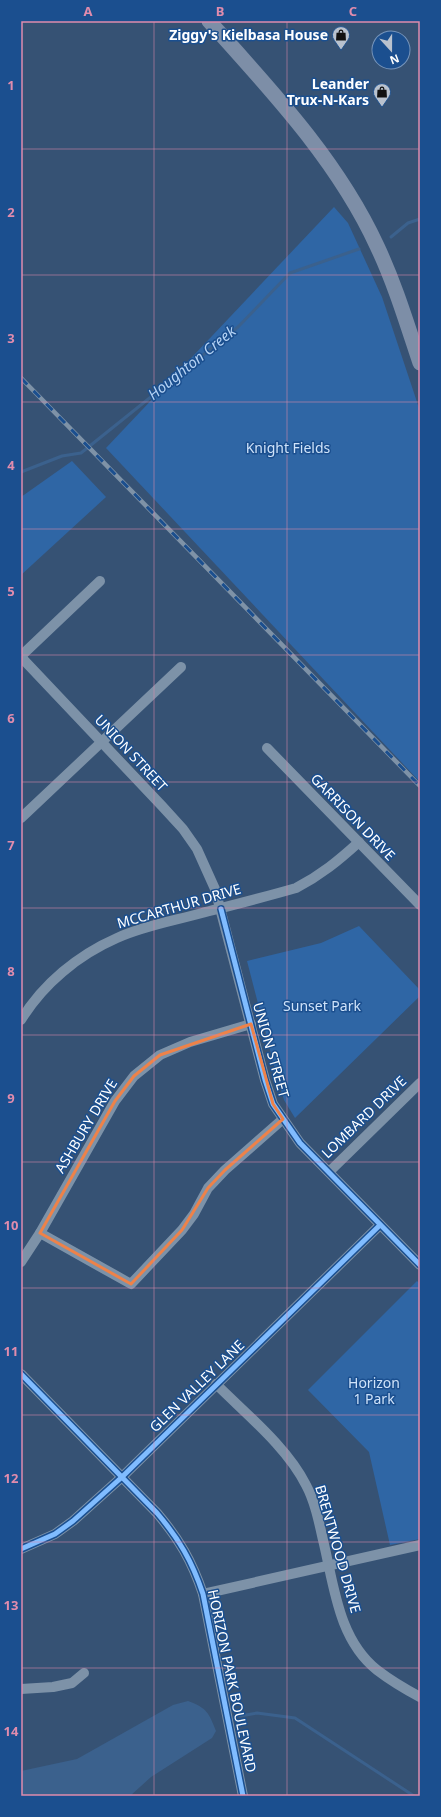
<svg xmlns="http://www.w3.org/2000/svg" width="441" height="1817" viewBox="0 0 441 1817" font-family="'Noto Sans',sans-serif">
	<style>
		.green { fill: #2f66a5 }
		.water { fill: #3b618d }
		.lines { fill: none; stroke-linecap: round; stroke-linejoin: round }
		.stream { stroke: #3b618d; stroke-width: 3 }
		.minor { stroke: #7d92a8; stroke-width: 10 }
		.primary { stroke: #7d8ea7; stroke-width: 15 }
		.rail-casing { stroke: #7e92a7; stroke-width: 4.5 }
		.rail { stroke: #1b4f8f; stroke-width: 3; stroke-dasharray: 9; stroke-linecap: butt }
		.cycleway-casing { stroke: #1b4f8f; stroke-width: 8 }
		.cycleway { stroke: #80bcff; stroke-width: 5 }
		.marked { fill: none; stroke: #ee8249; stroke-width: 3; stroke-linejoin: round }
		.grid { fill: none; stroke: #e08cad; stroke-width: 1; stroke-opacity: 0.55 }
		.labels { text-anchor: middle; stroke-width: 3; stroke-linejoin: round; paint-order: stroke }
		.poi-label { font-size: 14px; font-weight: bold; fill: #fff; stroke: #1b4f8f; text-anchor: end }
		.park-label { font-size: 14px; fill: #cfe3fa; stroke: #1b4f8f }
		.street-label { font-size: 14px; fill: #fff; stroke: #1b4f8f }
		.water-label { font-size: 15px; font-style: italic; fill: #b5d3f5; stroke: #1b4f8f }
		.neatline { fill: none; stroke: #e08cad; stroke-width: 1.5 }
		.grid-label { font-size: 13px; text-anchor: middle; font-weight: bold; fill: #e08cad }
	</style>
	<rect width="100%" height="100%" fill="#365274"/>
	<g class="green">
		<polygon points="334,207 348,223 382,297 420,411 420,782 106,448"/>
		<polygon points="72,461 106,497 21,575 21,497"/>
		<polygon points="359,926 420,990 420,996 295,1118 284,1100 277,1077 247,961 321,943"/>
		<polygon points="417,1281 420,1284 420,1539 390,1545 369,1452 308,1390"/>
	</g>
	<path class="water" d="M 188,1701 C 207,1708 209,1713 216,1731 L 212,1738 L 151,1777 L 130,1796 L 21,1796 L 21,1771 L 77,1759 L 173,1705 Z"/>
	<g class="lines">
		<g class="stream">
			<polyline points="391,237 408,223 420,219"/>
			<polyline points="21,472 62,456 81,453 238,327 290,273 359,249"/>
			<polyline points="240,1716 257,1713 295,1718 414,1796"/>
		</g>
		<g class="minor">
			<polyline points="21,656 100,581"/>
			<polyline points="21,657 162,806 183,829 197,849 215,889 265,1080 273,1104 300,1143 420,1265"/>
			<polyline points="267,748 420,905"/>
			<polyline points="21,818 181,667"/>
			<path d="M 21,1020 C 43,984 78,955 117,938 C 143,926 173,921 202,913 C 233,905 265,897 296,888 C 321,875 338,861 359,842"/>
			<polyline points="329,1172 420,1083"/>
			<polyline points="40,1233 131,1284 182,1230 194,1214 208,1188 225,1170 283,1119"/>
			<polyline points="21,1262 40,1233 115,1101 134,1076 160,1055 190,1042 251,1024"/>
			<path d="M 21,1374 L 157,1513 C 179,1539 192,1561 203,1594 L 243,1796"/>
			<path d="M 216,1384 C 246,1414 287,1447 306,1485 C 315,1502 319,1522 323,1540 C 334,1585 338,1639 377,1670 C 390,1680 405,1689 420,1697"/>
			<polyline points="21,1549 55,1534 73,1521 122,1477 380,1225"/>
			<polyline points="203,1594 420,1545"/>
			<polyline points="21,1689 53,1687 72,1683 84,1673"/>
		</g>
		<path class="primary" d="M 209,21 C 271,90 338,161 377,246 C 395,284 407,324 420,363"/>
		<g class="rail-casing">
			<polyline id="rail" points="21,378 420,786"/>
		</g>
		<use href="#rail" class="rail"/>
		<g class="cycleway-casing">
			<g id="cycleway">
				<polyline points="221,909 265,1080 273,1104 300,1143 420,1265"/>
				<path d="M 21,1374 L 157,1513 C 179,1539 192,1561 203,1594 L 243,1796"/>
				<polyline points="21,1549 55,1534 73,1521 122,1477 380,1225"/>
			</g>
		</g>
		<use href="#cycleway" class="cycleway"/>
	</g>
	<path class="marked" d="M 251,1024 L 273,1104 L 283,1119 L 225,1170 L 208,1188 L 182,1230 L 131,1284 L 40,1233 L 115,1101 L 134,1076 L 160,1055 Z"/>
	<path class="grid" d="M 154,21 L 154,1796M 287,21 L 287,1796M 21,149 L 420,149M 21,275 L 420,275M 21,402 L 420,402M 21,529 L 420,529M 21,655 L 420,655M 21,782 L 420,782M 21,908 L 420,908M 21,1035 L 420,1035M 21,1162 L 420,1162M 21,1288 L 420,1288M 21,1415 L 420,1415M 21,1542 L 420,1542M 21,1668 L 420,1668"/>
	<defs>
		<g id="shop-pin" transform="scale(0.9)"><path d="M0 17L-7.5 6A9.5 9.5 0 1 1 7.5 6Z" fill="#b9c2ce" stroke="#1b4f8f"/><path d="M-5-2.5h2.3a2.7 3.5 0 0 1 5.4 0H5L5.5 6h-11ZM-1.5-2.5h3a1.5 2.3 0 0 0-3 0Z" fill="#111"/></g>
	</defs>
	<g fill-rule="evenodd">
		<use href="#shop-pin" x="341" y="35"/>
		<use href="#shop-pin" x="382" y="92"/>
	</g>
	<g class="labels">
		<g class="poi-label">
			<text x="328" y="40">Ziggy's Kielbasa House</text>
			<text x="369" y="89">Leander<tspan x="369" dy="16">Trux-N-Kars</tspan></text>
		</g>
		<g class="park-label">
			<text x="288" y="453">Knight Fields</text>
			<text x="322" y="1011">Sunset Park</text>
			<text x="374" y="1388">Horizon<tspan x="374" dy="16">1 Park</tspan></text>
		</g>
		<g class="street-label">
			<text transform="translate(131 753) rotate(47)" y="5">UNION STREET</text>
			<text transform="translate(353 817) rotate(46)" y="5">GARRISON DRIVE</text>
			<text transform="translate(179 906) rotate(-16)" y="5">MCCARTHUR DRIVE</text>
			<text transform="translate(271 1050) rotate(74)" y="5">UNION STREET</text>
			<text transform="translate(364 1117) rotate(-44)" y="5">LOMBARD DRIVE</text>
			<text transform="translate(86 1126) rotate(-59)" y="5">ASHBURY DRIVE</text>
			<text transform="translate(197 1386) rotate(-44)" y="5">GLEN VALLEY LANE</text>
			<text transform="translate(338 1549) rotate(74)" y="5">BRENTWOOD DRIVE</text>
			<text transform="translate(232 1681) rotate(78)" y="5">HORIZON PARK BOULEVARD</text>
		</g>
		<g class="water-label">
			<text transform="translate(192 363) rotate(-39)" y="5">Houghton Creek</text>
		</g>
	</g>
	<rect width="441" height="1817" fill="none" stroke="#1b4f8f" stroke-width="44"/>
	<g transform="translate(391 50) rotate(159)"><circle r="19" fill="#1b4f8f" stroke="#7695bc"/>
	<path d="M0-3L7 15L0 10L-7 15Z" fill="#b9c2ce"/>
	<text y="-6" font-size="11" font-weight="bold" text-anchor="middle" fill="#ffffff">N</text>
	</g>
	<rect x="22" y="22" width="397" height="1773" class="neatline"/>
	<g class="grid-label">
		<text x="88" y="16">A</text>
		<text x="220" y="16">B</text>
		<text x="353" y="16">C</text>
		<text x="11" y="90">1</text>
		<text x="11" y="217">2</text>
		<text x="11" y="343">3</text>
		<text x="11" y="470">4</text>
		<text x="11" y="596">5</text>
		<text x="11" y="723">6</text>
		<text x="11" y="850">7</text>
		<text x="11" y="976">8</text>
		<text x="11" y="1103">9</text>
		<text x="11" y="1230">10</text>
		<text x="11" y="1356">11</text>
		<text x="11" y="1483">12</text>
		<text x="11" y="1610">13</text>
		<text x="11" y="1736">14</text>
	</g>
</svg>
